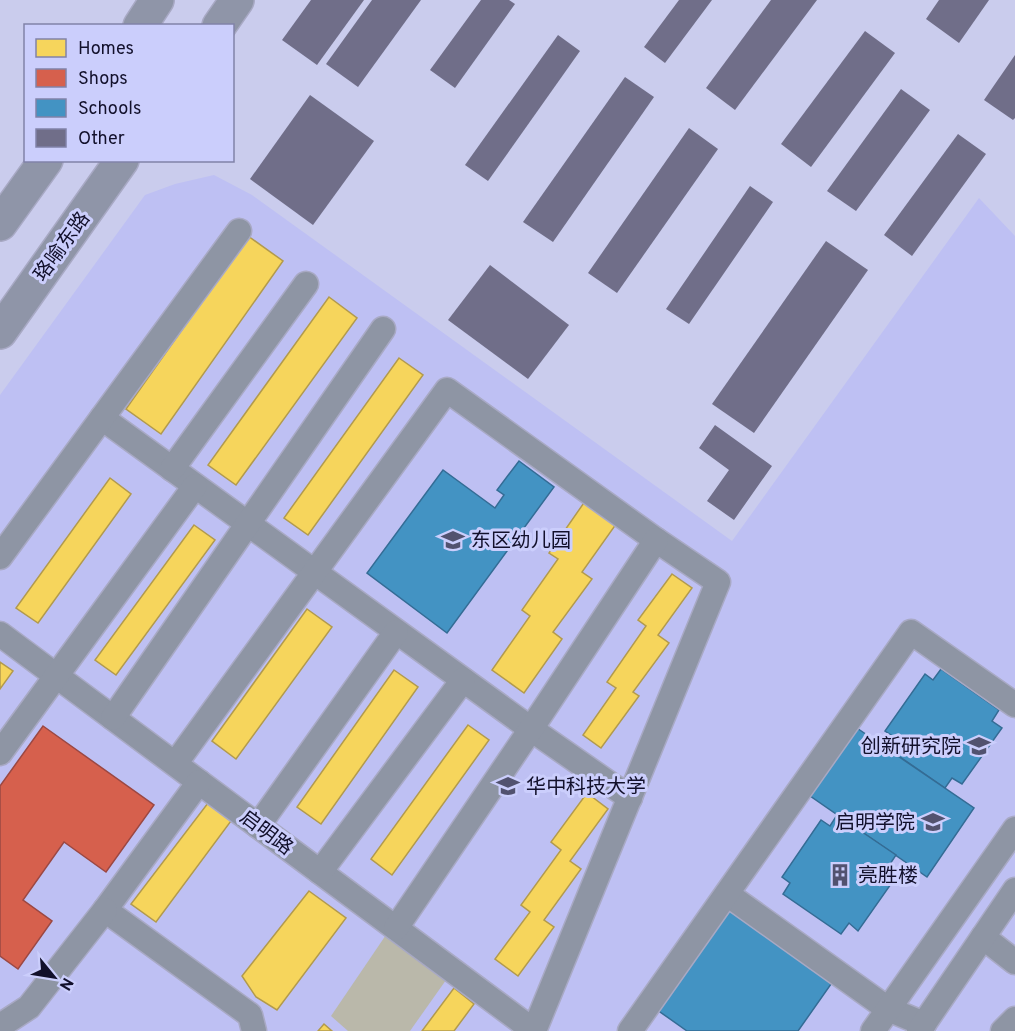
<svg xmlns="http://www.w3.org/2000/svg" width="1015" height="1031" viewBox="0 0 1015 1031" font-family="Overpass,'Noto Sans SC',sans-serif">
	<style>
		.built { fill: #bec0f3 }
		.green { fill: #bab8aa }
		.homes { fill: #f6d55c; stroke: #b29a4d; stroke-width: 1.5 }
		.shops { fill: #d6604d; stroke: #9b4843; stroke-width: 1.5 }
		.schools { fill: #4393c3; stroke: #346c95; stroke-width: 1.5 }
		.building { fill: #706e89 }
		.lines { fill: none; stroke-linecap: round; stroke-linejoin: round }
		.minor-casing { stroke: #a8a9c4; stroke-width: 27 }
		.highway-casing { stroke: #a8a9c4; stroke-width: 36 }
		.minor { stroke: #8e95a4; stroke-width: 24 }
		.highway { stroke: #8f95a8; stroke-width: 33 }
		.labels { text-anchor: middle; stroke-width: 6; stroke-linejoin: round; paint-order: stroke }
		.street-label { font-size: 20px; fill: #12102b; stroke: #cbcefc }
		.poi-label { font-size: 20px; fill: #12102b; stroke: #cbcefc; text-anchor: start }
	</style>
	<rect width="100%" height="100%" fill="#cacced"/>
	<polygon class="built" points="214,175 252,195 732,541 979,198 1015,236 1015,1031 0,1031 0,395 145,195 175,184"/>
	<polygon class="green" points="390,929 451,973 410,1031 348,1031 331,1016"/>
	<g class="homes">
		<polygon points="248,236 283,261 161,434 126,409"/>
		<polygon points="329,297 357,318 236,485 208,465"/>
		<polygon points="399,358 423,375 308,535 284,518"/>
		<polygon points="110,478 131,494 38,623 16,608"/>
		<polygon points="588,497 619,520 582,572 592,579 553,632 562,639 524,693 492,670 530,616 522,610 558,559 549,553"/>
		<polygon points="194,525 215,540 116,675 95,660"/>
		<polygon points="672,574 692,588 658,635 669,643 633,692 639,696 601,748 583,735 616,688 607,682 646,626 638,620"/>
		<polygon points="307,609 332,627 236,759 212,741"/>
		<polygon points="0,662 13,671 0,689"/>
		<polygon points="394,670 418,687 321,824 297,807"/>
		<polygon points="468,725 489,740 392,875 371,859"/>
		<polygon points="587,793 608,809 570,861 581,869 544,920 554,927 518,976 495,959 530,912 521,905 561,850 551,842"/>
		<polygon points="208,803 231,821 156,922 131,904"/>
		<polygon points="309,891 346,918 277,1010 256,997 242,976"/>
		<polygon points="454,988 474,1004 454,1031 422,1031"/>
		<polygon points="324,1024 332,1031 318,1031"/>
	</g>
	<polygon class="shops" points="43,726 154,805 106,872 64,842 23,900 52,921 18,969 0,956 0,786"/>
	<g class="schools">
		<polygon points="519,461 554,487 447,633 367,573 443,470 495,508 504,495 497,490"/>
		<polygon points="941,669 999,710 992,721 1002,728 962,784 952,778 945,788 887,748 894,737 885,731 925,674 933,680"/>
		<polygon points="851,724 974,808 927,877 803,791"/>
		<polygon points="837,815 896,855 888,867 898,874 858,931 849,923 841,934 783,894 790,883 782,877 821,820 830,826"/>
		<polygon points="727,901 836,977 798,1031 687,1031 653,1007"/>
	</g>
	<g class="building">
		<polygon points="311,0 364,0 317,65 282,40"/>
		<polygon points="372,0 421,0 358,87 326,64"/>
		<polygon points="481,0 509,0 515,4 455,88 430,70"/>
		<polygon points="679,0 712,0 665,63 644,47"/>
		<polygon points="771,0 817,0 735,110 706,88"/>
		<polygon points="939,0 989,0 959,43 926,19"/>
		<polygon points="865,31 895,53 811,167 781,144"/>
		<polygon points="558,35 580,51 488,181 465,165"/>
		<polygon points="1015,55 1015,118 1013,120 984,100"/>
		<polygon points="625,77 654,97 553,242 523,222"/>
		<polygon points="901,89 930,110 856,211 827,191"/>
		<polygon points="310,95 374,141 313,225 250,179"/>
		<polygon points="689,128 718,149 617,293 588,273"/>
		<polygon points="958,134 986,154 912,256 884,235"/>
		<polygon points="750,186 773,202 689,324 666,309"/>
		<polygon points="826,241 868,270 754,433 712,404"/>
		<polygon points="490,265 569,325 528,379 448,320"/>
		<polygon points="715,425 772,466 734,520 707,501 729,470 699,448"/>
	</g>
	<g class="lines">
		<g class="minor-casing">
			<g id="minor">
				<polyline points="102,418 531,729 630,798"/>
				<polyline points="172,469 306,284"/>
				<polyline points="0,557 239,231"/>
				<polyline points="0,634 534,1031 718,582 656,540 447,390 175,764"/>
				<polyline points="113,718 383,329"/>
				<polyline points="0,753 195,486"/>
				<polyline points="199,782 105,910 250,1015 254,1031"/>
				<polyline points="258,826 396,632"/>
				<polyline points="320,872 463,680"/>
				<polyline points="727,894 888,1009 924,1024"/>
				<polyline points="396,928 531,729 656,540"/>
				<polyline points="983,937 1015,962"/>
				<polyline points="0,1026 29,1007 105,910"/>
				<polyline points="630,1031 911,632 1015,705"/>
				<polyline points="873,1031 1015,829"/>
				<polyline points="919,1031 1015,890"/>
				<polyline points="1003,1031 1015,1019"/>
			</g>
		</g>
		<g class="highway-casing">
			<g id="highway">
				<polyline points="140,26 157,0"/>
				<polyline points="219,26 237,0"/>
				<polyline points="0,224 46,160"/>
				<polyline points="0,332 122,160"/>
			</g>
		</g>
		<use href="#minor" class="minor"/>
		<use href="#highway" class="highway"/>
	</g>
	<defs>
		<g id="school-bare" transform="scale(1.8)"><path d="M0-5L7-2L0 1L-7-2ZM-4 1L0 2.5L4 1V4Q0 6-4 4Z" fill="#52526f" stroke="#cbcefc" stroke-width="2.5" paint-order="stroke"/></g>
		<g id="university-bare" transform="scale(1.8)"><path d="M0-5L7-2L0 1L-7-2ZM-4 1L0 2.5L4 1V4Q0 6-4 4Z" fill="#52526f" stroke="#cbcefc" stroke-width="2.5" paint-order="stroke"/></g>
		<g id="building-bare" transform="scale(1.8)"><path d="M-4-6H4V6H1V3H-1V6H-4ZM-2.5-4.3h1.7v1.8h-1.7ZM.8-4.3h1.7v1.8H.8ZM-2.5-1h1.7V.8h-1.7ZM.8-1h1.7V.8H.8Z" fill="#52526f" stroke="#cbcefc" stroke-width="2.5" paint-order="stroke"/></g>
	</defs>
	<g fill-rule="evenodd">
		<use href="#school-bare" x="453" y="540"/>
		<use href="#university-bare" x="979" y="746"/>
		<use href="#university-bare" x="508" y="786"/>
		<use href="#university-bare" x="933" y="822"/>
		<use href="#building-bare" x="840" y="875"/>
	</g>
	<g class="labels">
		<g class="street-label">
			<text transform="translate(61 246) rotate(-54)" y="7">珞喻东路</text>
			<text transform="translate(267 832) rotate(37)" y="7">启明路</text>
		</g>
		<g class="poi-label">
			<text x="471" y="547">东区幼儿园</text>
			<text x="961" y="753" text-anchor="end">创新研究院</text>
			<text x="526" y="793">华中科技大学</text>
			<text x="915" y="829" text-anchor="end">启明学院</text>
			<text x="858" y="882">亮胜楼</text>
		</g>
	</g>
	<rect x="24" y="24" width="210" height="138" fill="#cbcefc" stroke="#8182a8" stroke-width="1.5"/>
	<rect x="36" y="39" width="30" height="18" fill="#f6d55c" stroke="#8182a8" stroke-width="1.5"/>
	<text x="78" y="54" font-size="18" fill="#12102b">Homes</text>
	<rect x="36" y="69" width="30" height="18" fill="#d6604d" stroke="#8182a8" stroke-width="1.5"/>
	<text x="78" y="84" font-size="18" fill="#12102b">Shops</text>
	<rect x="36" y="99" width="30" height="18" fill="#4393c3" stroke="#8182a8" stroke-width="1.5"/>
	<text x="78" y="114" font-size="18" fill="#12102b">Schools</text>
	<rect x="36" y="129" width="30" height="18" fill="#706e89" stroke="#8182a8" stroke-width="1.5"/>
	<text x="78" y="144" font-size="18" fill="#12102b">Other</text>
	<g transform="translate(54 977) rotate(120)" stroke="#cbcefc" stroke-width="4.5" paint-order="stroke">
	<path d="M0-4.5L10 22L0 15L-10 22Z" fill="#12102b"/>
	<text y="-9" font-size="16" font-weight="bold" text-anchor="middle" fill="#12102b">N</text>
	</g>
</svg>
